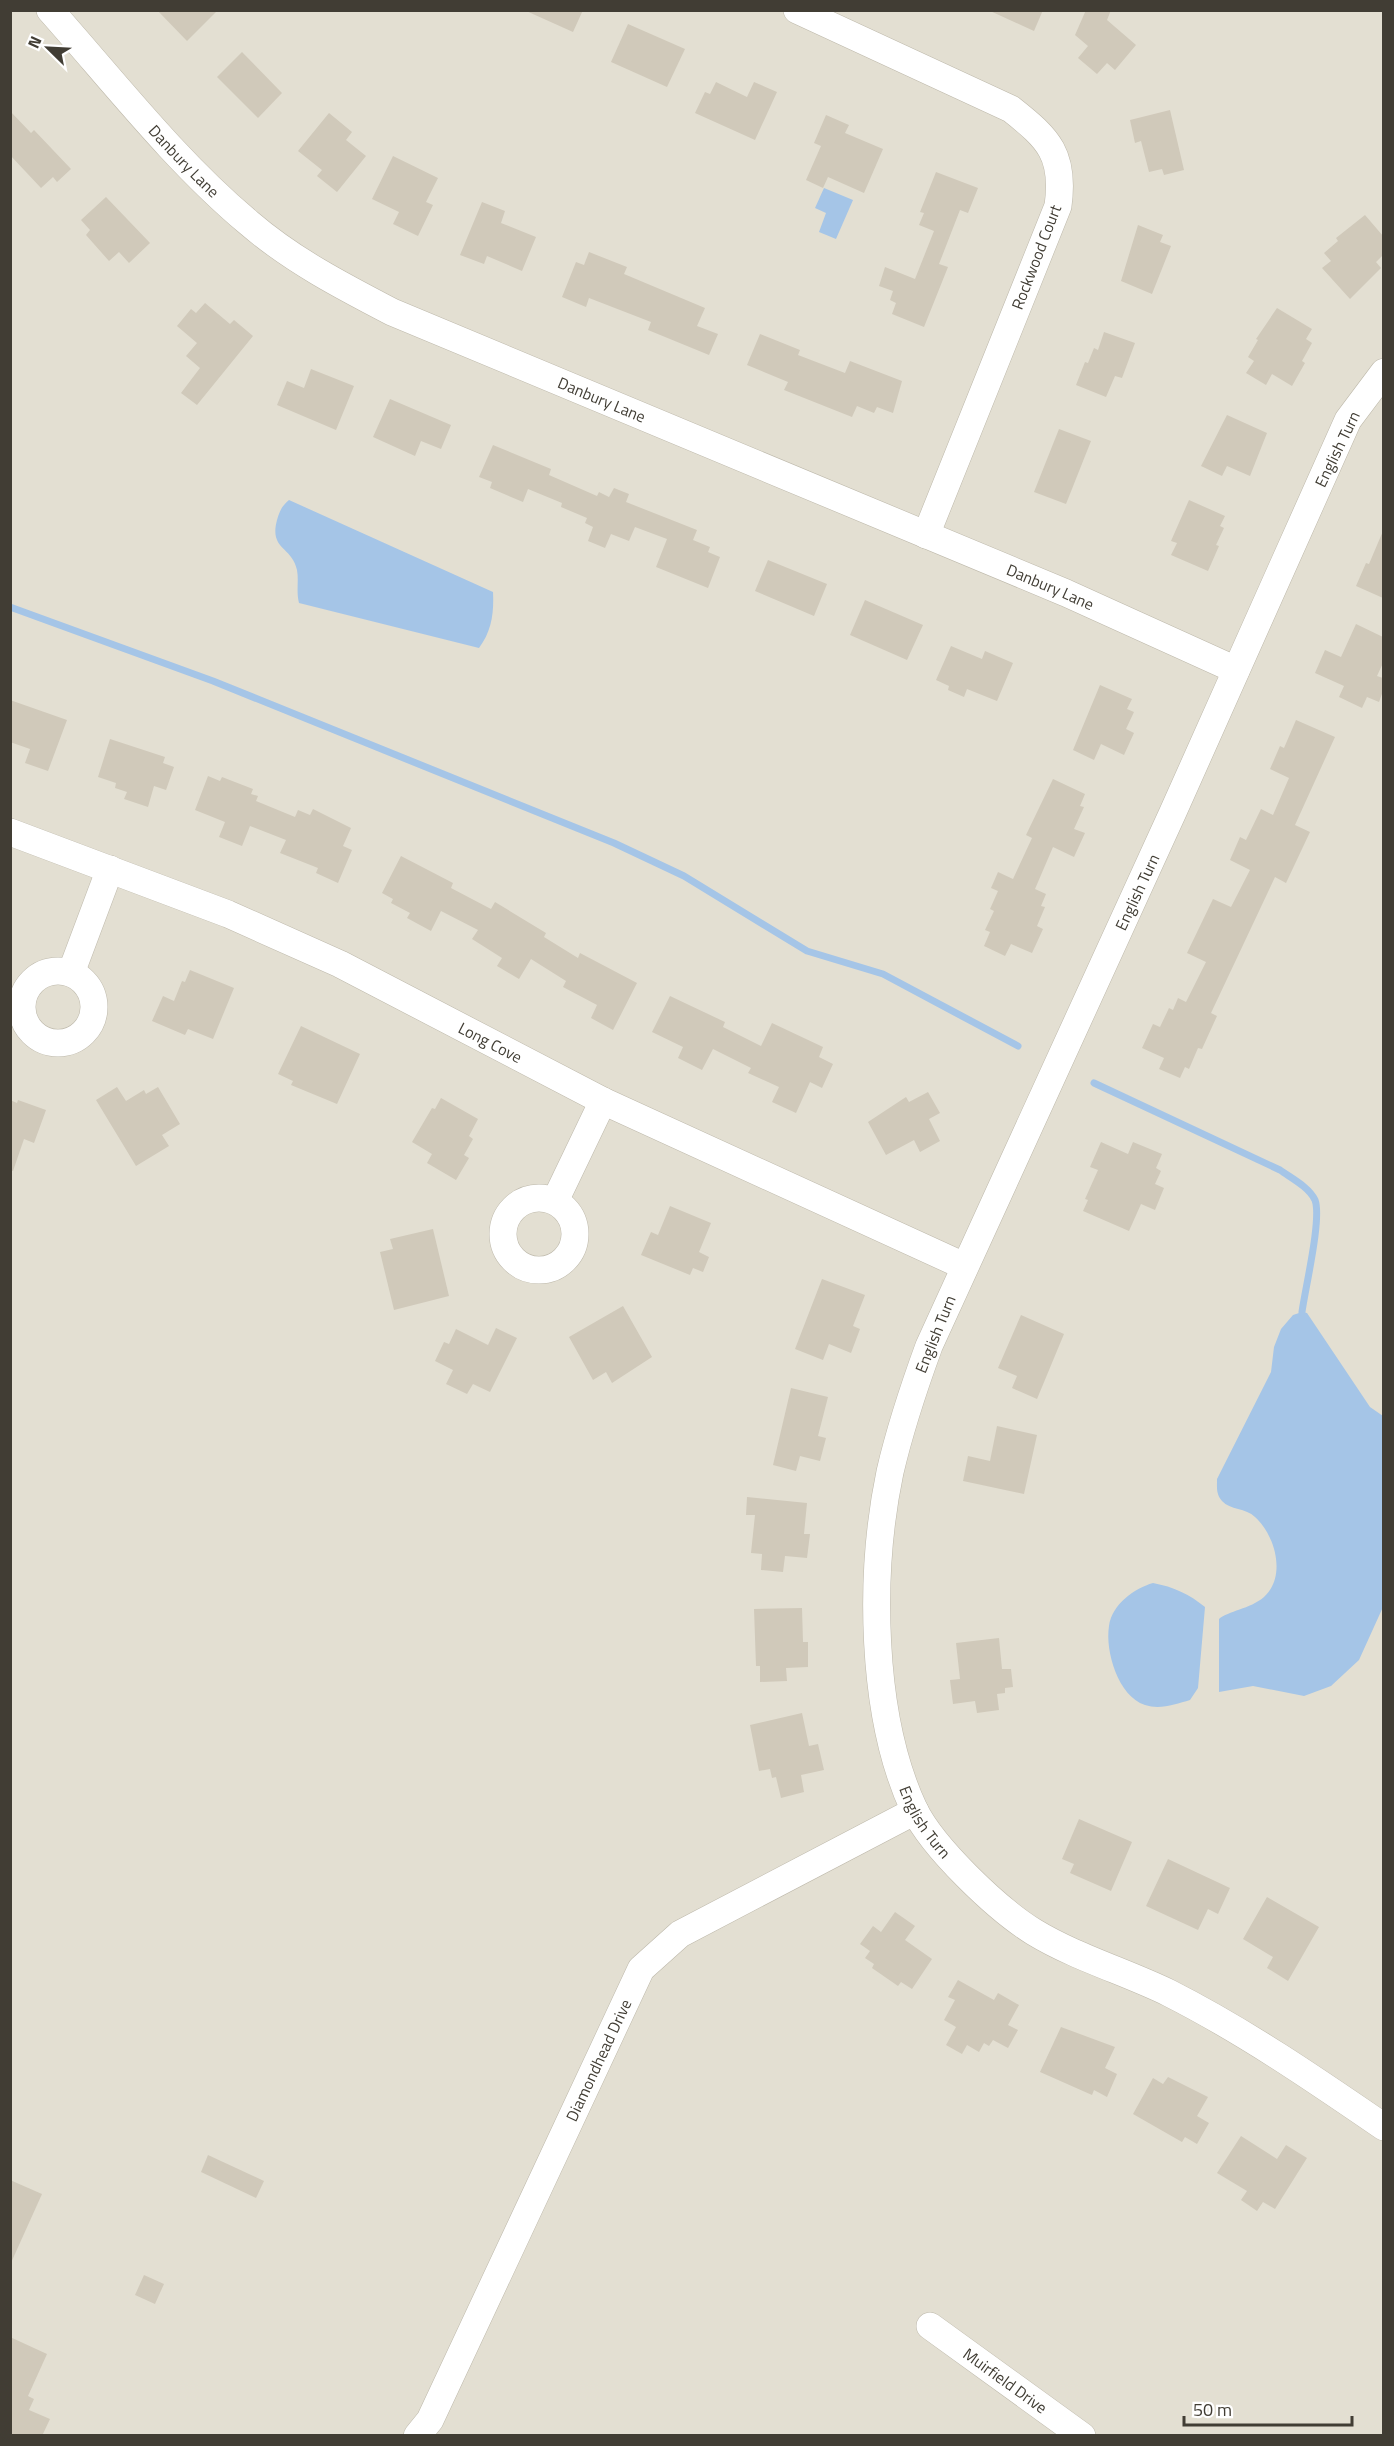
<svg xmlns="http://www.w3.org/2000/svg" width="1394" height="2446" viewBox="0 0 1394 2446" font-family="'Titillium Web',sans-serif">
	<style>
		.residential { fill: #e3dfd2 }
		.water { fill: #a5c5e7 }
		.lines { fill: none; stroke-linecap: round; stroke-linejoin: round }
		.stream { stroke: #a5c5e7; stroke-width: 7 }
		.building { fill: #d0c9ba }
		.street-casing { stroke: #bdb8aa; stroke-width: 28 }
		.street { stroke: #fff; stroke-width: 27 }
		.labels { text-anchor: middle; stroke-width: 4.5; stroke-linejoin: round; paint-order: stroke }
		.street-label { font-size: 16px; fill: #413d34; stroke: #fff }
	</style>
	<rect width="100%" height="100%" fill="#efede3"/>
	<polygon class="residential" points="11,11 1383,11 1383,2435 11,2436"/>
	<g class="water">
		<polygon points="824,188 853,200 836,239 819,232 826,213 815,208"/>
		<path d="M 289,500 L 493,592 C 494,612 492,631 479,648 L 299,603 C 296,591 299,581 297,570 C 292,546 269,550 277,520 C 280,510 282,506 289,500 Z"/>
		<path d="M 1302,1312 L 1307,1313 L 1370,1407 L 1383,1416 L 1383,1607 L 1359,1660 L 1331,1686 L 1304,1696 L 1253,1686 L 1219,1692 L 1219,1619 C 1228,1611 1250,1609 1264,1597 C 1287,1576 1275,1535 1255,1517 C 1246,1508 1230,1510 1222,1501 C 1216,1494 1217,1488 1217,1479 L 1271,1372 L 1274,1347 L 1281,1329 L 1293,1315 Z"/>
		<path d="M 1153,1583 C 1174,1587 1189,1594 1205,1607 L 1198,1688 L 1190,1700 C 1176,1704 1160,1710 1145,1705 C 1118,1696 1105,1651 1109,1626 C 1112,1604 1135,1588 1153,1583 Z"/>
	</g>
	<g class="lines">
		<g class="stream">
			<polyline points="10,607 213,681 614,843 684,876 807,951 883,974 1018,1046"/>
			<path d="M 1094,1083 L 1280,1170 C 1291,1178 1309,1187 1315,1200 C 1322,1219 1305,1289 1302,1312"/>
		</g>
	</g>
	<g class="building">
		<polygon points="157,10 218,10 187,41"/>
		<polygon points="524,10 583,10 573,32"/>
		<polygon points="988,10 1043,10 1034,31"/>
		<polygon points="1086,10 1111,10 1107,20 1136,45 1115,70 1107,63 1097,74 1078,58 1088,46 1075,35"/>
		<polygon points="628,24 685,49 667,87 611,62"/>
		<polygon points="242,52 282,93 258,118 217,77"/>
		<polygon points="716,82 747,97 754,82 777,92 755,140 695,113 705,92 710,94"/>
		<polygon points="1170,110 1184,170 1164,175 1162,169 1149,172 1141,141 1135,143 1130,120"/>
		<polygon points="10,111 31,133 34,130 71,169 57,182 53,177 41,188 10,155"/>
		<polygon points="329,113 352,132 346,140 366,156 337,192 317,176 322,170 298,151"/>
		<polygon points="826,115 849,125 845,133 883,149 864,193 828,177 823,188 806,180 821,146 814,143"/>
		<polygon points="393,156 438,178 426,202 433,205 418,236 393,224 399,212 372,199"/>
		<polygon points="936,172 978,188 968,213 960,210 939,264 948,267 924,327 892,314 896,303 890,300 893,291 879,286 885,267 915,279 934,231 919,225 924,213 920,212"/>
		<polygon points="106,197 150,243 129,263 119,252 109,261 86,235 90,230 81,220"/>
		<polygon points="482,202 505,211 501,223 536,237 522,271 487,256 484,264 460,255"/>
		<polygon points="1365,215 1383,236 1383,255 1376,262 1381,268 1350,299 1322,268 1331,261 1324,253 1338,241 1336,238"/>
		<polygon points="1138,225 1163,235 1160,242 1171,246 1152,294 1121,281"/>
		<polygon points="589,252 627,267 624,274 705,308 697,326 718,334 709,355 648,330 651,322 589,298 586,307 562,297 576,262 584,265"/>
		<polygon points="205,303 230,324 234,320 253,336 197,405 181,393 200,368 186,356 197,343 177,326 191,309 196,313"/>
		<polygon points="1277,308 1312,329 1306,339 1312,343 1302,361 1305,363 1292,386 1272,374 1266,385 1246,373 1254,361 1248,357 1258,340 1256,339"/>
		<polygon points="1104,332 1135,343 1122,378 1115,376 1106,397 1076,385 1085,362 1088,363 1094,348 1098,350"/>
		<polygon points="760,334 800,350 798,355 845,373 850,361 902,381 893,413 877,407 874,413 857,406 852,417 784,390 788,382 747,365"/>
		<polygon points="311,369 354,386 336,430 277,405 287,381 304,388"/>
		<polygon points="390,399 451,425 441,449 421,441 415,456 373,437"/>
		<polygon points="1227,415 1267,433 1250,476 1227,466 1222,476 1201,466"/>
		<polygon points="1059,429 1091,441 1066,504 1034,492"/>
		<polygon points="493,445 551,469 549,475 597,496 599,492 609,497 614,488 629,494 626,502 697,530 693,540 710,547 708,552 720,557 708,588 656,567 667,539 635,527 629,541 611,534 605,548 588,541 593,527 585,523 587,518 561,507 562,503 528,489 523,502 490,488 492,482 479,477"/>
		<polygon points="1189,500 1225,516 1220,526 1224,528 1216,545 1219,546 1208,571 1171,555 1177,543 1171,541"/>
		<polygon points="1383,531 1383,598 1356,586 1366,563 1369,564"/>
		<polygon points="768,560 827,584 814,616 755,591"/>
		<polygon points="865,600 923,625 907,660 850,635"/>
		<polygon points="1356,624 1383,637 1383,663 1377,676 1383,678 1383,691 1379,702 1367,697 1362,708 1339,697 1344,686 1315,673 1325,650 1341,657"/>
		<polygon points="951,646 982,659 985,651 1013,663 997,701 967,689 964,697 948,690 949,686 936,680"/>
		<polygon points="1100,685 1132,699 1127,709 1134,712 1126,729 1134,733 1124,755 1101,744 1094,760 1073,750"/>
		<polygon points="10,700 67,720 48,771 25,763 30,749 10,742"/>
		<polygon points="1296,720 1335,737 1295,825 1310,832 1286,883 1275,877 1211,1013 1217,1016 1202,1049 1198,1048 1189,1069 1185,1067 1180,1078 1159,1069 1164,1058 1142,1048 1153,1024 1160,1027 1169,1008 1173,1010 1178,998 1186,1002 1206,962 1187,953 1213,899 1231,907 1250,870 1230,860 1240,837 1246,840 1261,809 1273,815 1289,778 1270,769 1280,746 1284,748"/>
		<polygon points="110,739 165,757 163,763 174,767 166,790 154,786 148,807 124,799 127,792 115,788 116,783 98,777"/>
		<polygon points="208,776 220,781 222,777 253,789 251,794 258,796 256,801 295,817 298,810 310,815 313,809 351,828 343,846 352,850 338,883 316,873 318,868 280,853 286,840 250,826 242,846 219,837 225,822 195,810"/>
		<polygon points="1053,779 1085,794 1080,806 1084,807 1074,829 1085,833 1074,857 1053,847 1035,889 1046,894 1041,906 1045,907 1037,926 1043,929 1032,953 1011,944 1005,956 984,946 990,932 985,930 994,911 990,909 998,891 991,888 998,872 1013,879 1032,838 1026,835"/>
		<polygon points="401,856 453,883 451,888 491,909 495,902 546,933 544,937 578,958 580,953 637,983 613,1030 591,1018 597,1005 563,987 566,981 531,959 519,979 497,966 502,958 472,939 478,930 441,911 431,931 407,918 410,913 391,903 393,899 382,893"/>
		<polygon points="190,970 234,988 213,1039 188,1029 185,1035 152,1021 163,996 174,1001 182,981 185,982"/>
		<polygon points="670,996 725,1022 723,1027 761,1046 772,1023 823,1047 819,1057 833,1064 822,1088 810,1082 796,1113 772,1102 779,1087 748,1073 751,1068 713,1049 702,1070 678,1058 683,1047 652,1032"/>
		<polygon points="301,1026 360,1054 337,1104 291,1085 293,1081 278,1074"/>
		<polygon points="117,1087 126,1101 144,1090 146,1094 158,1087 180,1124 162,1135 169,1146 136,1166 96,1100"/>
		<polygon points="928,1092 940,1113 929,1119 940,1141 920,1152 914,1140 886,1155 868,1122 906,1097 909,1102"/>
		<polygon points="441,1098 478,1119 469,1136 473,1139 464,1155 469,1158 456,1180 427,1163 432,1154 412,1142 432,1108 435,1109"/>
		<polygon points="10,1100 17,1103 18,1100 46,1110 34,1143 24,1139 13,1171 10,1170"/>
		<polygon points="1101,1142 1128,1154 1133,1142 1162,1154 1156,1168 1161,1171 1155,1184 1164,1188 1155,1210 1141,1204 1129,1231 1083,1211 1088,1200 1085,1199 1098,1170 1090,1167"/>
		<polygon points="670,1206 711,1223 699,1252 709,1257 703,1272 693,1268 690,1275 641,1255 651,1232 658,1235"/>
		<polygon points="433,1229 449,1296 394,1310 380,1252 393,1249 390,1239"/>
		<polygon points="822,1279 865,1295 853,1326 860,1329 851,1353 829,1344 823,1360 795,1349"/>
		<polygon points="623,1306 652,1357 612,1383 606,1372 593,1380 569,1337"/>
		<polygon points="1021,1315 1064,1334 1037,1399 1012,1388 1017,1376 998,1368"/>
		<polygon points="496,1328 517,1338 490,1392 473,1384 467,1394 446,1384 453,1370 435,1361 444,1342 449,1344 456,1329 488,1345"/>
		<polygon points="791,1388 828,1397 818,1436 826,1438 820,1461 800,1456 796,1471 773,1465"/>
		<polygon points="997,1426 1037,1435 1024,1494 963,1481 968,1456 990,1461"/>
		<polygon points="747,1497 807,1503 804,1534 810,1534 807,1558 785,1556 783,1572 761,1570 762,1554 751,1553 755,1515 746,1515"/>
		<polygon points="802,1608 803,1642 808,1642 808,1667 786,1668 787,1681 760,1682 760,1666 756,1666 754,1609"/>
		<polygon points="999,1638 1002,1669 1011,1669 1013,1687 1005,1688 1005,1693 997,1694 999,1710 977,1713 975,1701 953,1704 950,1680 960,1679 956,1643"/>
		<polygon points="802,1713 809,1746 818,1744 824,1770 801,1775 804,1792 781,1798 776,1777 772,1778 770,1769 759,1771 750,1725"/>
		<polygon points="1079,1819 1132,1842 1111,1891 1070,1873 1074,1864 1062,1859"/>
		<polygon points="1168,1859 1230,1888 1218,1914 1208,1909 1198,1930 1146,1906"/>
		<polygon points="1267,1897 1319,1927 1288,1981 1267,1968 1273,1957 1243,1939"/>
		<polygon points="895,1912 915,1926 905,1940 932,1959 912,1989 901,1982 898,1986 872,1968 874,1964 865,1958 870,1951 860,1944 873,1926 881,1932"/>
		<polygon points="958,1980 994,2000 998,1993 1019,2005 1008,2025 1018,2030 1008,2048 993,2040 989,2046 984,2043 979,2052 967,2045 962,2054 946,2045 956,2027 944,2020 955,2000 948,1997"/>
		<polygon points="1061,2027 1115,2047 1105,2068 1117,2074 1107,2097 1094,2090 1092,2095 1040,2072"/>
		<polygon points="1168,2077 1208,2097 1197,2116 1209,2123 1197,2144 1185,2137 1182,2142 1133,2114 1153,2078 1163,2084"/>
		<polygon points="1241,2136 1277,2159 1286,2145 1307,2158 1275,2209 1263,2202 1257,2211 1241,2200 1247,2191 1217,2173"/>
		<polygon points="208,2155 264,2181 256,2198 201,2172"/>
		<polygon points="10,2180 42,2194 10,2265"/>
		<polygon points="144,2275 164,2284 155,2304 135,2295"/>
		<polygon points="10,2337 47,2354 28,2396 34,2399 29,2410 50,2419 42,2436 10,2436"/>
	</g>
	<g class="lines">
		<g class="street-casing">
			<g id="street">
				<path id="s1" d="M 50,10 C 114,82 175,161 249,223 C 292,260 342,286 392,312 L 1066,593 L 1236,670"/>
				<path d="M 797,10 L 1011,109 C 1049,139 1065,155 1058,206 L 926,535"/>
				<path id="s2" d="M 1384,372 L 1348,420 L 1173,812 L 929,1346 C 914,1387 900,1429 890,1472 C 869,1572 870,1715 914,1809 C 933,1848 997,1909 1034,1932 C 1075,1957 1126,1972 1169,1993 C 1244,2031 1314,2079 1384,2127"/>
				<path id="s3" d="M 10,832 L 228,914 L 340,964 L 603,1101 L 964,1266"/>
				<circle cx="58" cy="1007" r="36"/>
				<polyline points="71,973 110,869"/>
				<circle cx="539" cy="1234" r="36"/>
				<polyline points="555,1201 603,1101"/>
				<path id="s4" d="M 930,2326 L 1082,2436"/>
				<path id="s5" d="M 417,2436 L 430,2420 L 641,1969 L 680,1934 L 915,1811"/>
			</g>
		</g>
		<use href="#street" class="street"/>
	</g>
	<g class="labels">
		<g class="street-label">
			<text dy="6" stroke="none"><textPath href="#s1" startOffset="202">Danbury Lane</textPath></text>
			<text transform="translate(1036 257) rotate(-69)" y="6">Rockwood Court</text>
			<text dy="6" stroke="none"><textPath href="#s1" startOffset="688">Danbury Lane</textPath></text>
			<text transform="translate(1337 449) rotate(-64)" y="6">English Turn</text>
			<text dy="6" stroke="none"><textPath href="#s1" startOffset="1174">Danbury Lane</textPath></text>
			<text transform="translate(1137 892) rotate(-65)" y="6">English Turn</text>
			<text dy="6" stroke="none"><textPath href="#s3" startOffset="525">Long Cove</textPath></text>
			<text transform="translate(935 1334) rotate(-68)" y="6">English Turn</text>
			<text dy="6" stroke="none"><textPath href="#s2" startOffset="1568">English Turn</textPath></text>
			<text dy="6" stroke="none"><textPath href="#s5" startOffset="418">Diamondhead Drive</textPath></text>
			<text dy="6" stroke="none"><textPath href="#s4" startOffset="93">Muirfield Drive</textPath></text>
		</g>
	</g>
	<rect width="1394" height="2446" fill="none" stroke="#413d34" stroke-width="24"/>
	<g transform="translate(48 48) rotate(294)" stroke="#ffffff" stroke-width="4.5" paint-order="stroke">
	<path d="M0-4.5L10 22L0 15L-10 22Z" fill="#413d34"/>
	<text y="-9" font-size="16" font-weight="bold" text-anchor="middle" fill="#413d34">N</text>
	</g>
	<path d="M1184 2416v9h168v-9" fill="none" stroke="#413d34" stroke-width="3"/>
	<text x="1193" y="2416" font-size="18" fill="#413d34" stroke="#ffffff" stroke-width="4.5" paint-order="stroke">50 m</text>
</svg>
